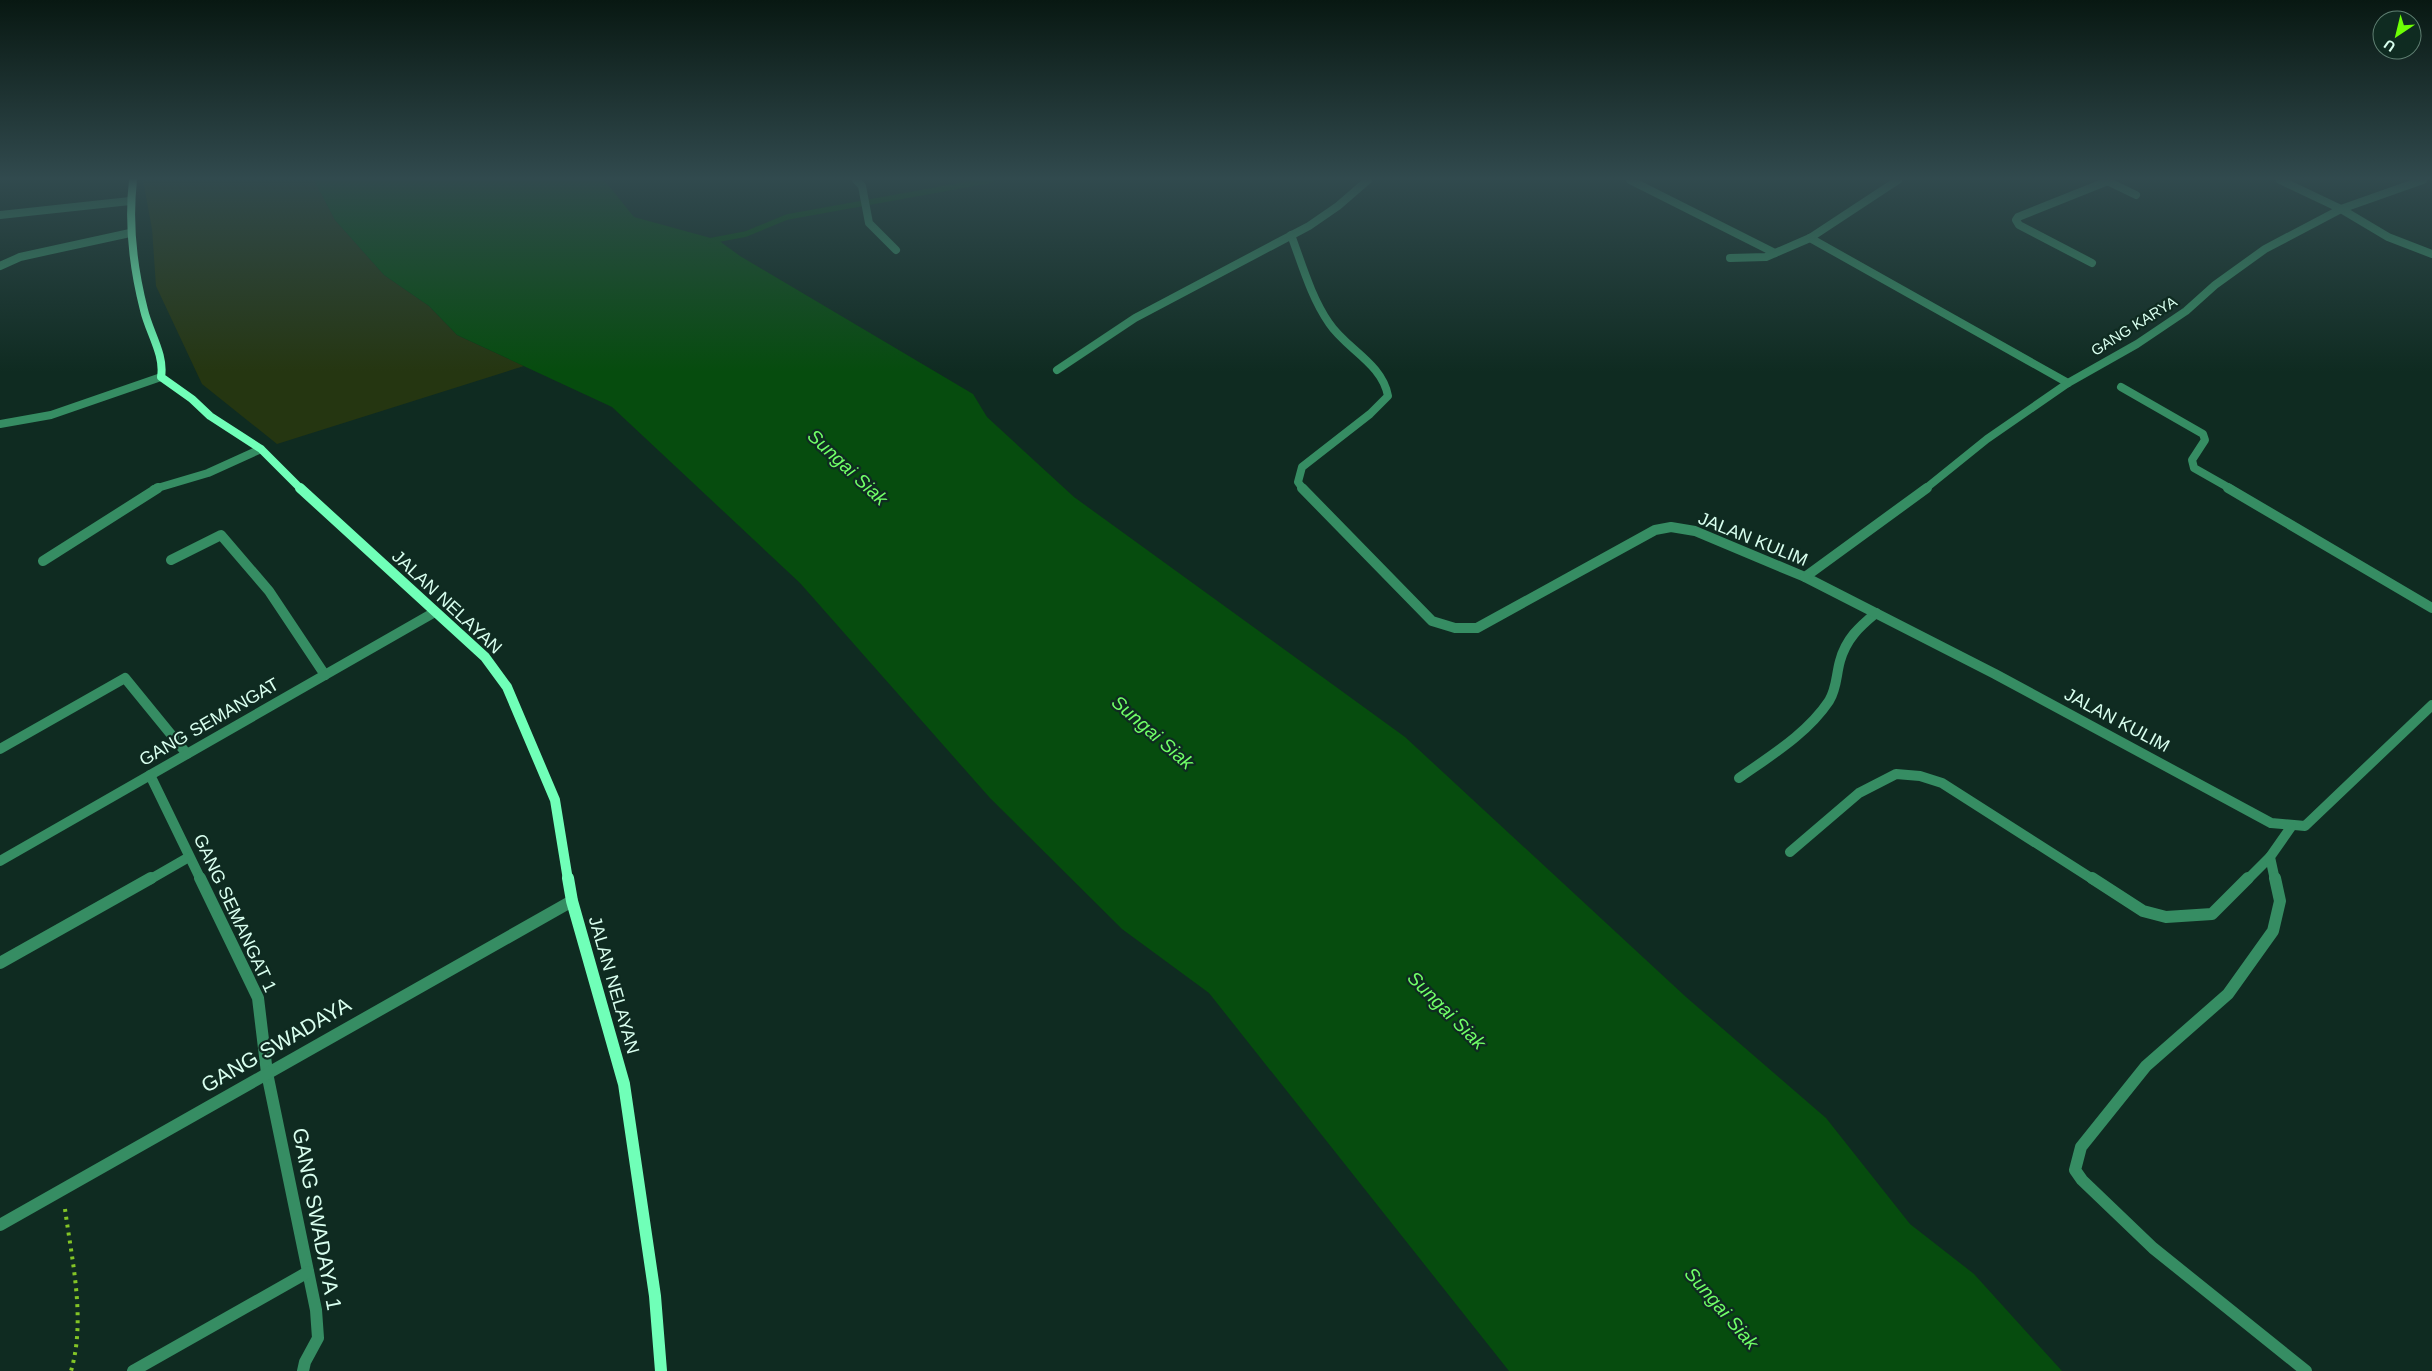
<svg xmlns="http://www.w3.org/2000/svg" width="2432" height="1371" viewBox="0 0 2432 1371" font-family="Helvetica,sans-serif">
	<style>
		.green { fill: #253611 }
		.water { fill: #064c0e }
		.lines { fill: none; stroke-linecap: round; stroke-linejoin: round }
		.stream { stroke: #064c0e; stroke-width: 5.5 }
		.path { stroke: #83c526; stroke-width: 4; stroke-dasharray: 3 5; stroke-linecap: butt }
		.lane-far2 { stroke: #368d63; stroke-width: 8 }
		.lane-far1 { stroke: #368d63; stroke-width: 10 }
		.lane { stroke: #368d63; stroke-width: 12 }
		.street-far2 { stroke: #368d63; stroke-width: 8 }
		.street-far1 { stroke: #368d63; stroke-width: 10 }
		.street { stroke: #368d63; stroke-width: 12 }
		.secondary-far2 { stroke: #70ffb8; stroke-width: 8 }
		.secondary-far1 { stroke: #70ffb8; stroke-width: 10 }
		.secondary { stroke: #70ffb8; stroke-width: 12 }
		.labels { text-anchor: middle; stroke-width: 4.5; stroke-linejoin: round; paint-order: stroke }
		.far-street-label { font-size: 15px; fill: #d9ffef; stroke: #0f2b21 }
		.street-label { font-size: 18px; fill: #d9ffef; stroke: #0f2b21 }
		.water-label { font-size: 19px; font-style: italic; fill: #70ff67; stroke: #0f2b21 }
		.near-street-label { font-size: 21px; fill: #d9ffef; stroke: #0f2b21 }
	</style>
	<rect width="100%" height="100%" fill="#0f2b21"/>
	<polygon class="green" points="143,180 314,180 335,220 384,275 429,306 457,335 524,366 277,444 202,384 156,286 152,229"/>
	<polygon class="water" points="314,180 604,180 634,217 718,240 740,256 973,394 987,417 1074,497 1405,737 1686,997 1826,1118 1910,1224 1974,1274 2062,1371 1509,1371 1209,993 1122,929 990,798 800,583 612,407 457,335 429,306 384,275 335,220"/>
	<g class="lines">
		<polyline class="stream" points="709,241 746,234 787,217 992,180"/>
		<path class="path" d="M 65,1209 C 72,1261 86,1320 71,1371"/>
		<polyline class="lane-far2" points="2121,387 2203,434 2205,440 2192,460 2194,468 2231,489"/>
		<g class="lane-far1">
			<polyline points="2228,488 2432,608"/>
			<path d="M 1739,778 C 1770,756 1807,734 1829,701 C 1837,688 1836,675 1840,661 C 1846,639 1859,627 1876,613"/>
			<polyline points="1790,852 1859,793 1896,774 1920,776 1942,783 2094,880"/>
			<polyline points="2247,880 2270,857"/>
		</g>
		<polyline class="lane" points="2092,878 2143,911 2166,917 2212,914 2248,878"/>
		<g class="street-far2">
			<polyline points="856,180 862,186 869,223 896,250"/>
			<polyline points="1630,180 1775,253"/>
			<polyline points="2105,180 2136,195"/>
			<polyline points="2280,180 2341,209 2388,237 2432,254"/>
			<polyline points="0,215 130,201"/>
			<path d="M 1291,235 C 1302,264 1311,297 1329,323 C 1346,349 1382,363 1388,396 L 1370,414 L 1302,467 L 1298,482 L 1303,489"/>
			<polyline points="1810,238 2068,383"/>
			<polyline points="1730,258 1766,257 1810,238 1898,180"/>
			<polyline points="2092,263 2019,225 2016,220 2018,217 2108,181"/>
			<polyline points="0,266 20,257 130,233"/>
			<polyline points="1057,370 1135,318 1309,226 1338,206 1368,180"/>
			<polyline points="0,424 51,415 161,377"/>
			<polyline points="154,489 208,473 261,449"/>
			<polyline points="1925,489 1987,439 2068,383 2137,344 2186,311 2215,285 2265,249 2341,209 2423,180"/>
		</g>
		<g class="street-far1">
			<polyline points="1302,488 1432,621 1455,628 1477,628 1655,530 1671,527 1695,531 1805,577 1995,674 2271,823 2305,826 2432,705"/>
			<polyline points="171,560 221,535 269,591 325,675"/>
			<polyline points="43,561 158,488"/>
			<polyline points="1805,577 1927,488"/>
			<polyline points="0,749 125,678 187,754"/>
			<polyline points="150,775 201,880"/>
			<polyline points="0,861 435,612"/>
			<polyline points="149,880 189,857"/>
			<polyline points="2275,880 2270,857 2291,827"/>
		</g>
		<g class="street">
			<polyline points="200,878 258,998 267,1073 316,1310 318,1338 305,1362 303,1371"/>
			<polyline points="2275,878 2280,901 2273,931 2228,994 2146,1066 2081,1147 2075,1170 2082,1180 2153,1248 2306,1371"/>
			<polyline points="0,963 151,878"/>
			<polyline points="0,1225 572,901"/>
			<polyline points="133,1371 308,1272"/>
		</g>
		<path class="secondary-far2" d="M 133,180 C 128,224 133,267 144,310 C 149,332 165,355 161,377 L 192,399 L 210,416 L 261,449 L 301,489"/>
		<polyline class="secondary-far1" points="300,488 485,657 507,687 555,800 568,880"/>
		<polyline class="secondary" points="568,878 572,901 624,1084 655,1296 661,1371"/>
	</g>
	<linearGradient id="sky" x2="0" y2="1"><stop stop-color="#081812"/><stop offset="0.48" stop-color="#314a4e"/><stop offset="1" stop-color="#314a4e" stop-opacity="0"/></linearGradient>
	<rect width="2432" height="372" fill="url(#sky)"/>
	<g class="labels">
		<g class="far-street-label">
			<text transform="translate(2134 326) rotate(-32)" y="5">GANG KARYA</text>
		</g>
		<g class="street-label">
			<text transform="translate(1753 539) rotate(22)" y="6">JALAN KULIM</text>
			<text transform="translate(447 602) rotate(43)" y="6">JALAN NELAYAN</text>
			<text transform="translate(2117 720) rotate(28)" y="6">JALAN KULIM</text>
			<text transform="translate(209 722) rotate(-30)" y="6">GANG SEMANGAT</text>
			<text transform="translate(235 913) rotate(65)" y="6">GANG SEMANGAT 1</text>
			<text transform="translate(614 985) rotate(74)" y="6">JALAN NELAYAN</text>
		</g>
		<g class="water-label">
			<text transform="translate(848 467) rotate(43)" y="7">Sungai Siak</text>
			<text transform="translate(1153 732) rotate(41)" y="7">Sungai Siak</text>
			<text transform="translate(1447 1010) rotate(45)" y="7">Sungai Siak</text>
			<text transform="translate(1722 1308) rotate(49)" y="7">Sungai Siak</text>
		</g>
		<g class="near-street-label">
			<text transform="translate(276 1045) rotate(-30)" y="7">GANG SWADAYA</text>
			<text transform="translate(317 1219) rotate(79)" y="7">GANG SWADAYA 1</text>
		</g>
	</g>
	<g transform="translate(2397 35) rotate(215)"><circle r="24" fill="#0f2b21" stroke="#608073"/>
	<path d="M0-4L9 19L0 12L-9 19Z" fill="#6eff05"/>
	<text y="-8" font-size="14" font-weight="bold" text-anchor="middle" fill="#d9ffef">U</text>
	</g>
</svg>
